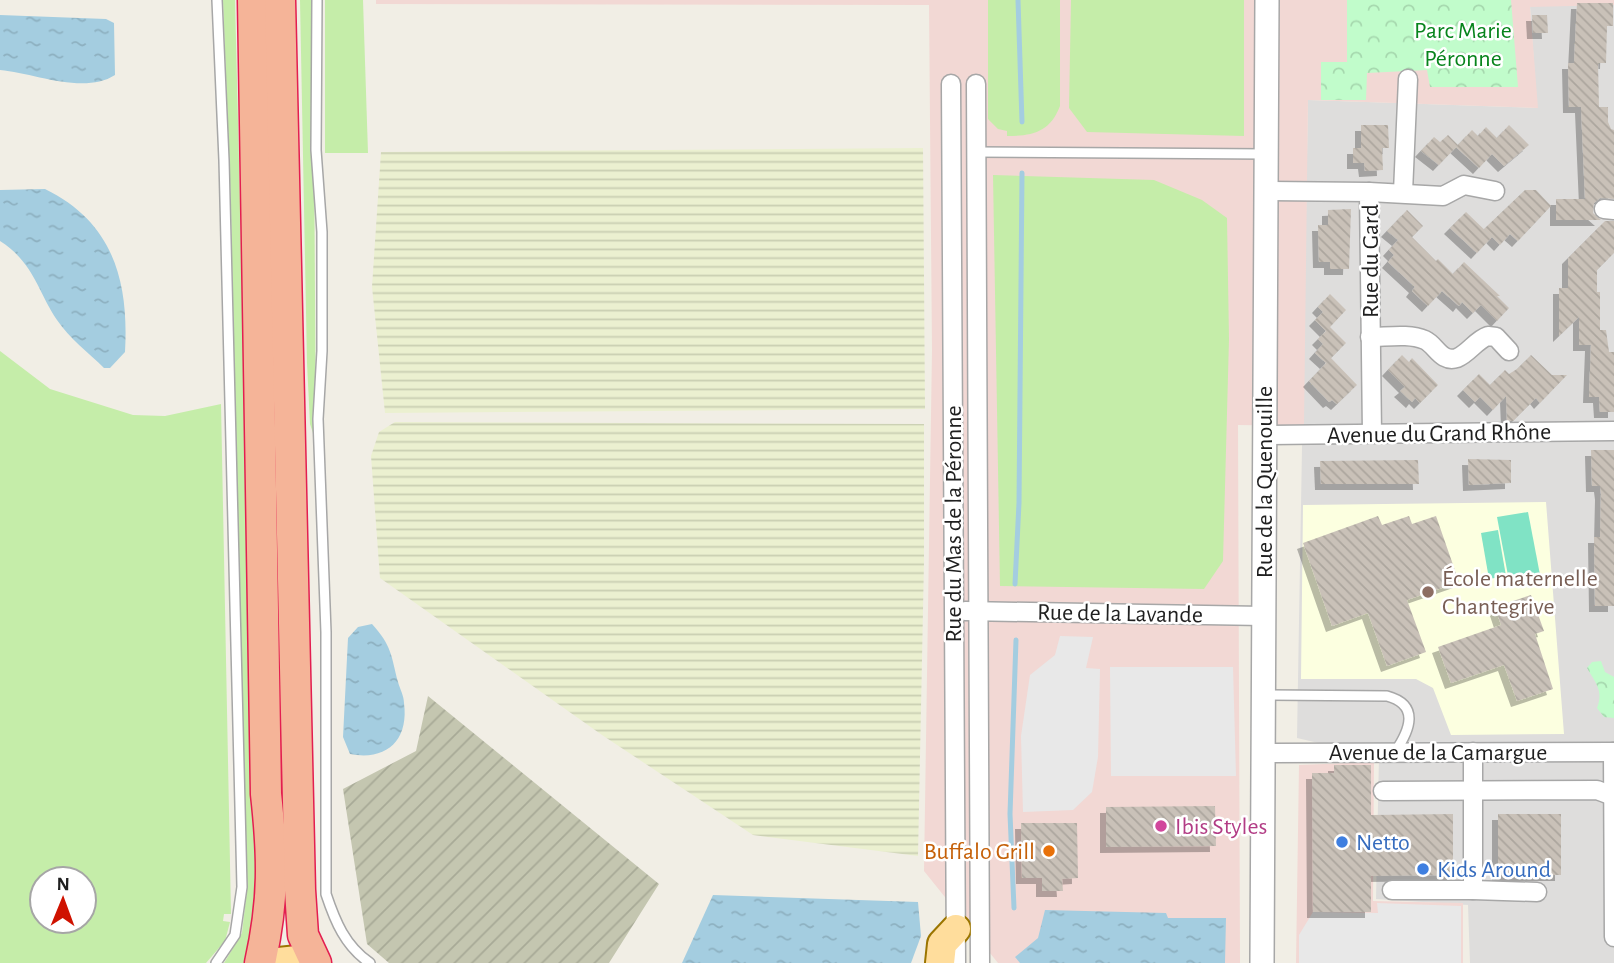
<svg xmlns="http://www.w3.org/2000/svg" width="1614" height="963" viewBox="0 0 1614 963" font-family="'Alegreya Sans',sans-serif">
	<style>
		.residential { fill: #dedddc }
		.commercial { fill: #f2d8d4 }
		.education { fill: #fcffe0 }
		.construction { fill: url(#construction-furrows) }
		.farmland { fill: url(#farmland-rules) }
		.grass { fill: #c5eda9; fill-rule: evenodd }
		.park { fill: url(#park-crowns) }
		.pitch { fill: #80e3c5 }
		.parking { fill: #e8e8e8 }
		.water { fill: url(#water-ripples) }
		.lines { fill: none; stroke-linecap: round; stroke-linejoin: round }
		.stream { stroke: #a4cde0; stroke-width: 5 }
		.building { fill: url(#building-back-hatch); filter: url(#shadow) }
		.service-casing { stroke: #a7a7a7; stroke-width: 12 }
		.minor-casing { stroke: #a7a7a7; stroke-width: 21 }
		.tertiary-casing { stroke: #a7a7a7; stroke-width: 26 }
		.primary-casing { stroke: #9b7500; stroke-width: 32 }
		.trunk-casing { stroke: #e31e50; stroke-width: 33 }
		.service { stroke: #fff; stroke-width: 9 }
		.minor { stroke: #fff; stroke-width: 18 }
		.tertiary { stroke: #fff; stroke-width: 23 }
		.primary { stroke: #ffdd9c; stroke-width: 28 }
		.trunk { stroke: #f5b498; stroke-width: 30 }
		.education-dot { fill: #8d6e63; stroke: #fff; stroke-width: 2.5 }
		.hotel-dot { fill: #d1479c; stroke: #fff; stroke-width: 2.5 }
		.shop-dot { fill: #3f7fe0; stroke: #fff; stroke-width: 2.5 }
		.food-dot { fill: #e8710a; stroke: #fff; stroke-width: 2.5 }
		.labels { text-anchor: middle; stroke-width: 5; stroke-linejoin: round; paint-order: stroke }
		.park-label { font-size: 24px; fill: #07841c; stroke: #fff }
		.street-label { font-size: 24px; fill: #202020; stroke: #fff }
		.education-label { font-size: 24px; fill: #785e54; stroke: #fff; text-anchor: start }
		.hotel-label { font-size: 24px; fill: #b23c85; stroke: #fff; text-anchor: start }
		.shop-label { font-size: 24px; fill: #366cbe; stroke: #fff; text-anchor: start }
		.food-label { font-size: 24px; fill: #c56008; stroke: #fff; text-anchor: end }
	</style>
	<defs>
		<pattern id="construction-furrows" width="10" height="10" patternUnits="userSpaceOnUse" patternTransform="scale(1.75)"><rect width="10" height="10" fill="#c4c6b0"/><path d="M-1 1l2-2M0 10L10 0M9 11l2-2" fill="none" stroke="#a8aa97"/></pattern>
		<pattern id="farmland-rules" width="6" height="5" patternUnits="userSpaceOnUse" patternTransform="scale(1.75)"><rect width="6" height="5" fill="#ebf0d0"/><path d="M0 2.5h6" fill="none" stroke="#c9ceb2"/></pattern>
		<pattern id="park-crowns" width="20" height="18" patternUnits="userSpaceOnUse" patternTransform="scale(1.75)"><rect width="20" height="18" fill="#c1fccb"/><path d="M2 6a3 3 0 1 1 6 0M12 15a3 3 0 1 1 6 0" fill="none" stroke="#a6d8ae"/></pattern>
		<pattern id="water-ripples" width="26" height="14" patternUnits="userSpaceOnUse" patternTransform="scale(1.75)"><rect width="26" height="14" fill="#a4cde0"/><path d="M2 4q2-2 4 0t4 0M15 11q2-2 4 0t4 0" fill="none" stroke="#8db0c0"/></pattern>
		<pattern id="building-back-hatch" width="6" height="6" patternUnits="userSpaceOnUse" patternTransform="scale(1.75)"><rect width="6" height="6" fill="#c9c1b8"/><path d="M-1 5l2 2M0 0l6 6M5-1l2 2" fill="none" stroke="#aca69e"/></pattern>
		<filter id="shadow"><feDropShadow dx="-6" dy="6" stdDeviation="0" flood-color="#0004"/></filter>
	</defs>
	<rect width="100%" height="100%" fill="#f1eee5"/>
	<polygon class="residential" points="1614,5 1614,963 1470,963 1468,905 1376,899 1379,757 1297,738 1308,100 1537,108 1530,6"/>
	<g class="commercial">
		<polygon points="376,0 1614,0 1614,5 1530,7 1538,108 1308,100 1304,426 1238,425 1240,963 998,963 924,871 932,350 929,5 376,4"/>
		<polygon points="1374,762 1373,901 1463,903 1463,963 1296,963 1299,765"/>
	</g>
	<polygon class="education" points="1546,502 1564,734 1451,735 1433,688 1416,679 1301,679 1303,505"/>
	<polygon class="construction" points="428,696 659,884 609,963 389,963 367,944 343,789 416,751"/>
	<g class="farmland">
		<polygon points="923,148 925,409 385,413 372,287 381,152"/>
		<polygon points="395,422 924,424 924,561 918,856 753,835 602,735 380,578 371,456 379,432"/>
	</g>
	<g class="grass">
		<polygon points="223,0 235,0 254,767 260,876 245,963 224,963 242,933 247,889 241,770 231,205"/>
		<polygon points="300,0 313,0 316,442 310,424 307,363"/>
		<polygon points="325,0 363,0 368,153 325,153"/>
		<path d="M 988,0 L 1060,0 L 1060,106 C 1050,132 1033,136 1007,136 L 1007,131 L 998,129 L 988,119 Z"/>
		<polygon points="1071,0 1244,0 1244,136 1087,132 1069,108"/>
		<polygon points="993,175 1154,180 1202,200 1227,218 1229,339 1223,561 1204,589 1000,586"/>
		<path d="M 0,351 L 50,389 L 133,415 L 165,416 L 221,404 L 231,914 L 224,914 L 223,921 L 230,922 L 225,941 L 206,963 L 0,963 ZM 42,879 L 84,879 L 84,921 L 42,921 Z"/>
	</g>
	<g class="park">
		<polygon points="1347,0 1511,0 1518,87 1430,87 1427,70 1367,73 1366,100 1321,100 1321,62 1347,62"/>
		<path d="M 1601,661 L 1605,672 L 1614,677 L 1614,718 L 1604,717 L 1597,708 C 1604,691 1595,682 1587,668 L 1592,662 Z"/>
	</g>
	<g class="pitch">
		<polygon points="1528,512 1541,580 1510,586 1497,517"/>
		<polygon points="1498,530 1506,576 1489,579 1481,533"/>
	</g>
	<g class="parking">
		<polygon points="1060,636 1093,637 1086,668 1100,669 1098,757 1092,792 1073,810 1023,812 1021,736 1030,675 1055,655"/>
		<polygon points="1110,667 1233,667 1236,776 1111,776"/>
		<polygon points="1377,903 1461,906 1461,963 1299,963 1299,935 1313,912 1378,913"/>
	</g>
	<g class="water">
		<path d="M 0,15 L 106,19 L 114,23 L 115,75 C 84,95 34,73 0,70 Z"/>
		<path d="M 45,189 C 113,222 129,281 125,352 L 110,368 L 104,368 C 89,353 69,338 57,320 C 37,290 34,263 0,241 L 0,190 Z"/>
		<path d="M 372,624 C 392,646 391,655 398,682 C 400,689 404,696 404,703 C 409,741 386,761 350,754 L 343,737 L 348,638 L 358,627 Z"/>
		<polygon points="713,895 918,902 921,936 911,963 682,963"/>
		<polygon points="1045,910 1166,913 1168,918 1226,918 1225,963 1020,963 1015,957 1038,938"/>
	</g>
	<g class="lines">
		<g class="stream">
			<polyline points="1018,0 1022,122"/>
			<polyline points="1015,584 1019,503 1022,173"/>
			<polyline points="1014,908 1010,814 1016,640"/>
		</g>
	</g>
	<g class="building">
		<polygon points="1577,3 1613,3 1613,26 1607,26 1606,63 1598,63 1599,107 1608,107 1608,122 1611,129 1614,130 1614,199 1600,198 1594,203 1593,213 1601,220 1556,220 1556,199 1585,199 1581,107 1569,107 1568,63 1574,63"/>
		<polygon points="1532,15 1547,15 1548,33 1533,33"/>
		<polygon points="1361,125 1388,125 1389,148 1382,148 1383,170 1365,171 1364,163 1353,163 1353,148 1361,148"/>
		<polygon points="1509,125 1529,145 1504,166 1492,154 1479,168 1456,147 1472,130 1478,136 1486,127 1497,138"/>
		<polygon points="1448,135 1458,145 1439,165 1421,151 1434,137 1440,142"/>
		<polygon points="1525,190 1536,190 1551,206 1518,241 1510,234 1500,245 1484,229"/>
		<polygon points="1351,209 1349,269 1330,269 1330,262 1319,262 1318,225 1328,225 1328,210"/>
		<polygon points="1407,210 1423,226 1412,237 1436,261 1438,259 1453,274 1464,262 1500,296 1497,296 1509,308 1497,321 1481,305 1473,313 1462,302 1459,306 1442,291 1428,306 1412,291 1415,287 1388,262 1394,255 1389,250 1398,240 1387,231"/>
		<polygon points="1466,212 1492,237 1477,253 1450,228"/>
		<polygon points="1605,221 1614,221 1614,253 1597,270 1597,292 1600,292 1600,330 1606,330 1609,352 1614,352 1614,412 1600,412 1599,397 1589,397 1591,345 1579,345 1579,317 1559,336 1559,288 1568,288 1568,258"/>
		<polygon points="1330,294 1346,310 1330,327 1346,343 1331,358 1357,385 1337,404 1332,400 1329,402 1309,381 1329,360 1326,363 1315,353 1323,344 1318,339 1326,331 1315,320 1323,312 1318,307"/>
		<polygon points="1402,355 1409,362 1412,358 1438,385 1420,403 1415,398 1412,402 1400,391 1405,387 1388,370"/>
		<polygon points="1531,355 1552,375 1567,375 1540,403 1536,398 1513,421 1507,421 1506,396 1493,410 1480,397 1475,402 1463,390 1479,374 1490,385 1505,370 1509,374 1517,369"/>
		<polygon points="1591,450 1614,450 1614,606 1595,606 1594,537 1600,537 1601,494 1600,486 1592,486"/>
		<polygon points="1468,459 1511,460 1511,483 1469,485"/>
		<polygon points="1418,460 1419,484 1321,484 1320,461"/>
		<polygon points="1378,516 1382,525 1409,516 1412,524 1436,516 1459,582 1407,600 1426,652 1387,666 1368,613 1332,626 1303,543"/>
		<polygon points="1531,595 1544,631 1535,634 1553,689 1517,701 1504,665 1451,683 1438,647 1501,625 1495,607"/>
		<polygon points="1334,765 1371,765 1371,815 1453,814 1453,875 1371,876 1371,912 1313,912 1312,773 1334,773"/>
		<polygon points="1215,806 1216,846 1106,847 1106,807"/>
		<rect x="1498" y="814" width="63" height="61"/>
		<polygon points="1021,823 1077,823 1078,878 1062,879 1063,891 1042,891 1042,878 1022,878"/>
	</g>
	<g class="lines">
		<g class="service-casing">
			<g id="service">
				<path d="M 317,0 L 316,150 L 322,232 L 322,351 L 318,419 L 326,632 L 326,894 C 335,921 345,946 370,963"/>
				<polyline points="976,152 1266,154"/>
				<path d="M 1264,695 L 1387,696 C 1420,705 1410,730 1395,752"/>
				<polyline points="216,963 235,935 242,887 224,160 217,0"/>
			</g>
		</g>
		<g class="minor-casing">
			<g id="minor">
				<polyline points="951,84 956,963"/>
				<polyline points="976,84 980,963"/>
				<polyline points="1266,191 1369,192 1372,434"/>
				<polyline points="1369,192 1443,196 1464,185 1495,191"/>
				<polyline points="1403,192 1408,79"/>
				<polyline points="1604,209 1614,210"/>
				<path d="M 1370,337 C 1387,337 1409,333 1425,340 C 1436,345 1441,363 1457,358 C 1469,353 1476,340 1488,336 L 1496,337 L 1509,351"/>
				<polyline points="1264,435 1614,431"/>
				<polyline points="965,611 1263,616"/>
				<polyline points="1613,752 1614,937"/>
				<polyline points="1262,753 1614,752"/>
				<polyline points="1383,791 1597,790 1613,796"/>
				<polyline points="1392,890 1473,890 1473,752"/>
				<polyline points="1473,890 1537,892"/>
			</g>
		</g>
		<g class="tertiary-casing">
			<polyline id="tertiary" points="1262,963 1267,0"/>
		</g>
		<g class="primary-casing">
			<g id="primary">
				<polyline points="269,963 298,960 310,963"/>
				<polyline points="940,963 942,944 956,929"/>
			</g>
		</g>
		<g class="trunk-casing">
			<g id="trunk">
				<path d="M 253,0 L 266,794 C 273,857 274,900 260,963"/>
				<polyline points="280,0 300,890 303,935 316,963"/>
			</g>
		</g>
		<use href="#service" class="service"/>
		<use href="#minor" class="minor"/>
		<use href="#tertiary" class="tertiary"/>
		<use href="#primary" class="primary"/>
		<use href="#trunk" class="trunk"/>
	</g>
	<circle class="education-dot" cx="1428" cy="592" r="7"/>
	<circle class="hotel-dot" cx="1161" cy="826" r="7"/>
	<g class="shop-dot">
		<circle cx="1342" cy="842" r="7"/>
		<circle cx="1423" cy="869" r="7"/>
	</g>
	<circle class="food-dot" cx="1049" cy="851" r="7"/>
	<g class="labels">
		<g class="park-label">
			<text x="1463" y="38">Parc Marie<tspan x="1463" dy="28">Péronne</tspan></text>
		</g>
		<g class="street-label">
			<text transform="translate(1370 261) rotate(-90)" y="8">Rue du Gard</text>
			<text transform="translate(1439 433) rotate(-1)" y="8">Avenue du Grand Rhône</text>
			<text transform="translate(1264 482) rotate(-90)" y="8">Rue de la Quenouille</text>
			<text transform="translate(953 524) rotate(-90)" y="8">Rue du Mas de la Péronne</text>
			<text transform="translate(1120 613) rotate(1)" y="8">Rue de la Lavande</text>
			<text x="1438" y="760">Avenue de la Camargue</text>
		</g>
		<g class="education-label">
			<text x="1442" y="586">École maternelle<tspan x="1442" dy="28">Chantegrive</tspan></text>
		</g>
		<g class="hotel-label">
			<text x="1175" y="834">Ibis Styles</text>
		</g>
		<g class="shop-label">
			<text x="1356" y="850">Netto</text>
			<text x="1437" y="877">Kids Around</text>
		</g>
		<g class="food-label">
			<text x="1035" y="859">Buffalo Grill</text>
		</g>
	</g>
	<g transform="translate(63 900) rotate(1)"><circle r="33" fill="#ffffff" stroke="#a6a6a6" stroke-width="2"/>
	<path d="M0-5L12 26L0 18L-12 26Z" fill="#cf1200"/>
	<text y="-10" font-size="19" font-weight="bold" text-anchor="middle" fill="#202020">N</text>
	</g>
</svg>
